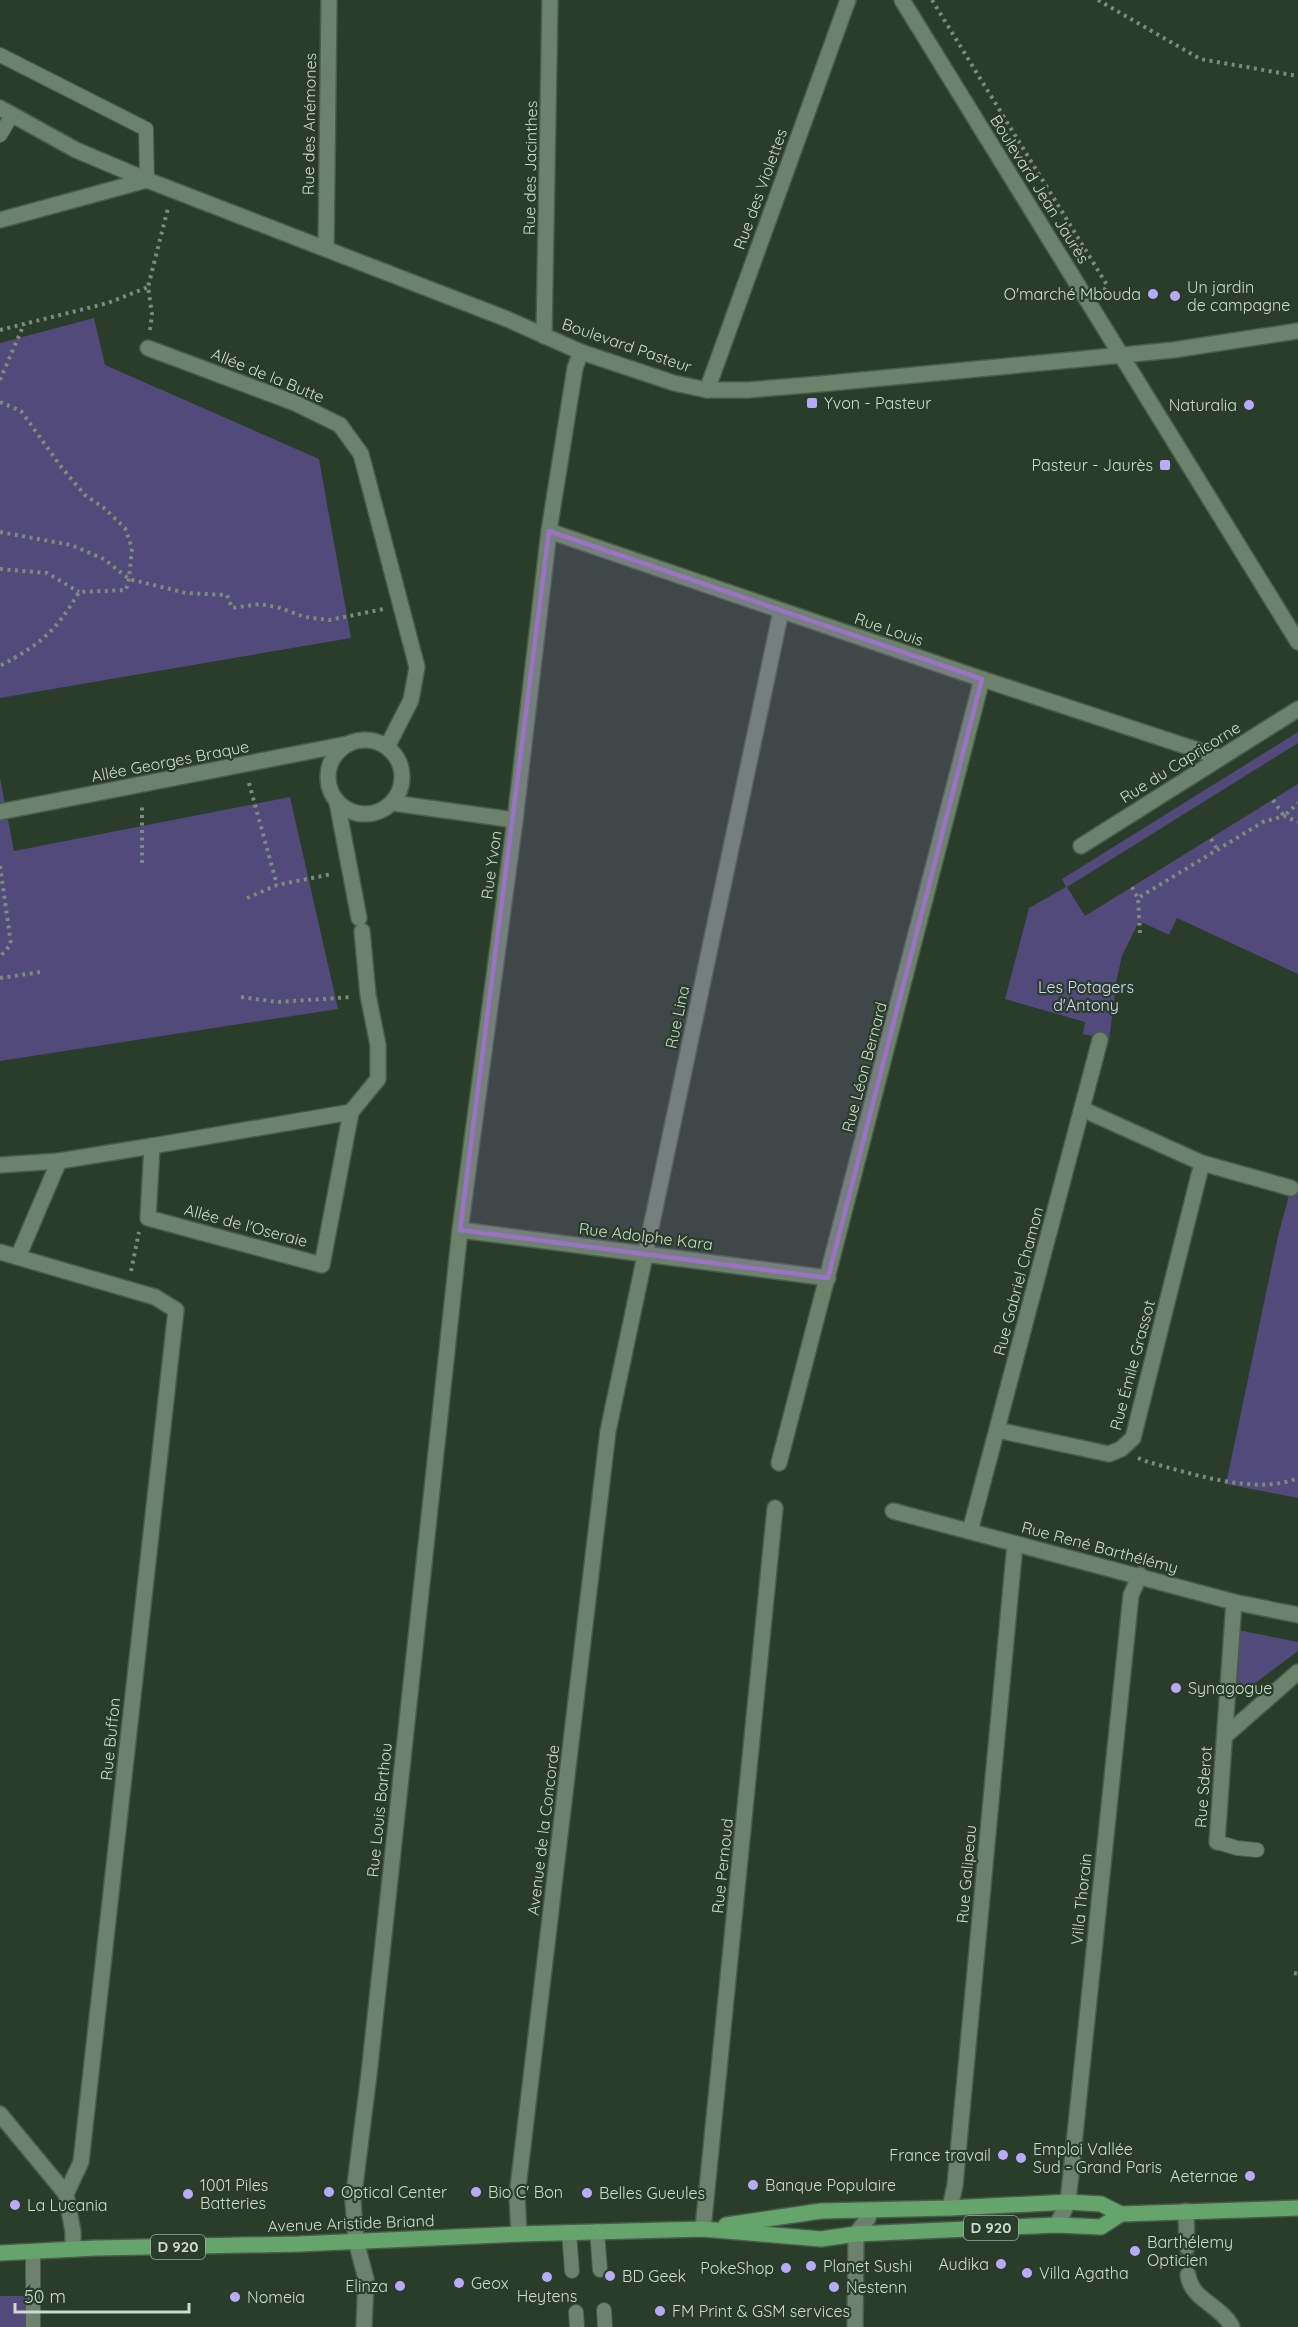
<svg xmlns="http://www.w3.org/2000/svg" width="1298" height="2327" viewBox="0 0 1298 2327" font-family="Quicksand,sans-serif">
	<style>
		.green { fill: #524a7a }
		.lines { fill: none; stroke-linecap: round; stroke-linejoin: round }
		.street-tunnel { stroke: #425543; stroke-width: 15; stroke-dasharray: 15 8; stroke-linecap: butt }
		.lane-casing { stroke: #4a5b4b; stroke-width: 16 }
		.street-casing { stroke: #4a5b4b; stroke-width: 18 }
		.secondary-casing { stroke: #4a5b4b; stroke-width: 18 }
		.primary-casing { stroke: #4a5b4b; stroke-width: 18 }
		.path { stroke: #7b8b7c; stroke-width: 4; stroke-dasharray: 3 4.5; stroke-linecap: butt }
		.lane { stroke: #6c826c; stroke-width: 14 }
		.street { stroke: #6c826c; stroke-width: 15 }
		.secondary { stroke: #6c826c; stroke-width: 15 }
		.primary { stroke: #65a56b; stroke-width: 15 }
		.marked { fill: #9c72c5; fill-opacity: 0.2; stroke: #9c72c5; stroke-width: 4.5; stroke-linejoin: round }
		.poi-dot { fill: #b7abf8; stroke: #293d2a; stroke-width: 2 }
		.labels { text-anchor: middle; stroke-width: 4.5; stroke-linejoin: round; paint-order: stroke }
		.shield { fill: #293d2a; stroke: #9cab9e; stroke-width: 1.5 }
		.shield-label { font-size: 15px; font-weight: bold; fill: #cedacf }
		.street-label { font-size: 16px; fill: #cedacf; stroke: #293d2a }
		.poi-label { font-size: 16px; fill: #cedacf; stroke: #293d2a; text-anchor: start }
		.park-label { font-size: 16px; fill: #d8d3fe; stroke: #293d2a }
	</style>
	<rect width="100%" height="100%" fill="#293d2a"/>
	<g class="green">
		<polygon points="94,318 105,365 319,459 351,638 0,698 0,343"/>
		<polygon points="1298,732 1298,743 1067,887 1085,916 1298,784 1298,974 1177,918 1169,935 1139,921 1122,956 1117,978 1109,1040 1083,1034 1085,1022 1005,999 1029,908 1066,887 1062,879"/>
		<polygon points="0,778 14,851 290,797 338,1009 0,1061"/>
		<polygon points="1298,1183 1298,1498 1226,1484 1278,1236 1291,1188"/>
		<polygon points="1238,1630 1298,1642 1298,1651 1246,1690 1241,1690 1234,1684"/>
		<polygon points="0,2296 27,2296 28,2327 0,2327"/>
	</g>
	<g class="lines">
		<polyline class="street-tunnel" points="1187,2247 1188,2275"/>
		<g class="lane-casing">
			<g id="lane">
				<polyline points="0,55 146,129 147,180"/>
				<polyline points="0,135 12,115"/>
				<polyline points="1217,1842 1237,1848 1257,1850"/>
				<polyline points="597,2231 600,2270"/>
				<polyline points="569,2232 572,2271"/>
				<polyline points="604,2310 605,2327"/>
				<polyline points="576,2312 577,2327"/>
				<polyline points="33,2327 33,2251"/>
			</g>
		</g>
		<g class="street-casing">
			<g id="street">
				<polyline points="0,220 147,180"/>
				<polyline points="326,248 329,0"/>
				<polyline points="544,336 550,0"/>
				<polyline points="148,348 295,403 340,425 361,454 417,667 411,700 387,747"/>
				<polyline points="707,390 848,0"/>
				<polyline points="549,531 982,679 1219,757"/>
				<circle cx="365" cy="777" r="37"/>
				<polyline points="337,802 359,918"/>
				<polyline points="393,803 515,820"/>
				<polyline points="0,812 347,744"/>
				<polyline points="1081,846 1298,709"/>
				<polyline points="1082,1109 1202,1163 1291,1188"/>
				<polyline points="351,1112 152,1146 148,1218 322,1265 351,1112 378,1079 378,1045 368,995 362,931"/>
				<polyline points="0,1165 59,1161 152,1146"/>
				<polyline points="460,1230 828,1278"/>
				<polyline points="0,1252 155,1297 176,1310 81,2162 66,2194"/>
				<polyline points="18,1257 59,1161"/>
				<polyline points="997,1430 1109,1454 1121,1449 1133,1438 1202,1163"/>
				<polyline points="779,1463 982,679"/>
				<polyline points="893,1511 1234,1602 1298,1615"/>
				<polyline points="970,1531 1100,1040"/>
				<polyline points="1225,1736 1298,1672"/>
				<polyline points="1217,1842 1234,1602"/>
				<polyline points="0,2114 66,2194 73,2232 73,2249"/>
				<polyline points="950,2208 955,2185 1015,1544"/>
				<polyline points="1186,2211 1187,2247"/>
				<polyline points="1057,2225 1068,2202 1131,1595 1140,1575"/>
				<polyline points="703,2229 775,1508"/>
				<polyline points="519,2234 517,2196 608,1431 781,611"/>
				<path d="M 1188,2275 C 1191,2300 1221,2305 1232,2327"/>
				<polyline points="364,2327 366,2279 356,2241 353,2201 369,2074 460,1230 515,820 549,531 575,368 581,352"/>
				<polyline points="855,2327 856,2234 868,2218 871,2210"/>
			</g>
		</g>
		<g class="secondary-casing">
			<g id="secondary">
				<polyline points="902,0 1298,642"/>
				<polyline points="0,108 76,150 147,180 507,319 581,352 674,383 707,390 748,390 820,384 1082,359 1173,350 1298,331"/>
			</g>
		</g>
		<g class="primary-casing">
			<g id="primary">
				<polyline points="726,2225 821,2211 950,2208 1068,2202 1101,2204 1121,2214 1298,2208"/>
				<polyline points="0,2253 96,2248 299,2244 519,2234 703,2229 821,2239 856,2234 1057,2225 1101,2227 1121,2214"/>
			</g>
		</g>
		<g class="path">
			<polyline points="932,0 1107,285 1104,291"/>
			<polyline points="1098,0 1200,59 1298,76"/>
			<polyline points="0,330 108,303 148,287"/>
			<polyline points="150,330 152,314 148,287 168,208"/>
			<polyline points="0,380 24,324"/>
			<path d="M 0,402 L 21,411 L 62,468 L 85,495 L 104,508 L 125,528 L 132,548 L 129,579 L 126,590 L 79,592 C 55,633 40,644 0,666"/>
			<polyline points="0,532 71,545 104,559 129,579 186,593 227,595 232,608 260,604 280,608 305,617 329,620 384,609"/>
			<polyline points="0,569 47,573 79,592"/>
			<polyline points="249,783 277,885"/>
			<polyline points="1273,800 1284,816 1298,803"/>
			<polyline points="1211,839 1217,849"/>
			<polyline points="142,863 142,803"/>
			<polyline points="0,866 11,944 0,957"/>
			<polyline points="1132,887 1138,898"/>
			<polyline points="247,898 277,885 332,874"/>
			<polyline points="1140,933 1138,898 1263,822 1284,816 1298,822"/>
			<polyline points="0,978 41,972"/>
			<polyline points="241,997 277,1002 351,997"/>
			<polyline points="131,1271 139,1232"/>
			<path d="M 1138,1458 L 1148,1462 C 1190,1473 1256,1496 1298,1478"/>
			<polyline points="1294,1973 1298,1974"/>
		</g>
		<use href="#lane" class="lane"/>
		<use href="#street" class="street"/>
		<use href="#secondary" class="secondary"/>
		<use href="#primary" class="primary"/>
	</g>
	<path class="marked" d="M 549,531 L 982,679 L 828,1278 L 460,1230 Z"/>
	<g class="poi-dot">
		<circle cx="1153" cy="294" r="6"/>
		<circle cx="1175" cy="296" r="6"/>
		<rect x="806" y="397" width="12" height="12" rx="3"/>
		<circle cx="1249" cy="405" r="6"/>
		<rect x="1159" y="459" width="12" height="12" rx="3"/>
		<circle cx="1176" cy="1688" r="6"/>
		<circle cx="1003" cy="2155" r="6"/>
		<circle cx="1021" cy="2158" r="6"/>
		<circle cx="1250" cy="2176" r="6"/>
		<circle cx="753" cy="2185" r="6"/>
		<circle cx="329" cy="2192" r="6"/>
		<circle cx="476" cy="2192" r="6"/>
		<circle cx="587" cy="2193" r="6"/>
		<circle cx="188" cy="2194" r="6"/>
		<circle cx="15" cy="2205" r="6"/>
		<circle cx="1135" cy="2251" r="6"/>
		<circle cx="1001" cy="2264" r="6"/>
		<circle cx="811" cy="2266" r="6"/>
		<circle cx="786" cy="2268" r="6"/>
		<circle cx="1027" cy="2273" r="6"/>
		<circle cx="610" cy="2276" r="6"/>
		<circle cx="547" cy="2277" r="6"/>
		<circle cx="459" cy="2283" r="6"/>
		<circle cx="400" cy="2286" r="6"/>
		<circle cx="834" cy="2287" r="6"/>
		<circle cx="235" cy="2297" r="6"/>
		<circle cx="660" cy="2311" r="6"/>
	</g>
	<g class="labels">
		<g class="shield">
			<rect x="964" y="2216" width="54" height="24" rx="4.5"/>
			<rect x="151" y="2235" width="54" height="24" rx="4.5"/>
		</g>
		<g class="shield-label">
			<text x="991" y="2233">D 920</text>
			<text x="178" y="2252">D 920</text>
		</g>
		<g class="street-label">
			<text transform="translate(309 124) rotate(-89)" y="6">Rue des Anémones</text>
			<text transform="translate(530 168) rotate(-89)" y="6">Rue des Jacinthes</text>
			<text transform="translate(760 189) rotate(-70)" y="6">Rue des Violettes</text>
			<text transform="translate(1040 189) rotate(58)" y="6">Boulevard Jean Jaurès</text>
			<text transform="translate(627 345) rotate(19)" y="6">Boulevard Pasteur</text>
			<text transform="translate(268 375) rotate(22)" y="6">Allée de la Butte</text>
			<text transform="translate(889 629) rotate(19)" y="6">Rue Louis</text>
			<text transform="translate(170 761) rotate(-11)" y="6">Allée Georges Braque</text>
			<text transform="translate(1180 762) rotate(-32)" y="6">Rue du Capricorne</text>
			<text transform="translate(491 865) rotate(-82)" y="6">Rue Yvon</text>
			<text transform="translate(677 1017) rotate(-78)" y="6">Rue Lina</text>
			<text transform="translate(864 1067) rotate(-75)" y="6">Rue Léon Bernard</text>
			<text transform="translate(246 1225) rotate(15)" y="6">Allée de l'Oseraie</text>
			<text transform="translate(646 1236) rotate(7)" y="6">Rue Adolphe Kara</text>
			<text transform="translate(1018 1281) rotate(-75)" y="6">Rue Gabriel Chamon</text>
			<text transform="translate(1132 1365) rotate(-75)" y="6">Rue Émile Grassot</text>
			<text transform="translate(1100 1547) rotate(15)" y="6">Rue René Barthélémy</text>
			<text transform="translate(110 1739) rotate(-84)" y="6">Rue Buffon</text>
			<text transform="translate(1203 1787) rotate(-86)" y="6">Rue Sderot</text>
			<text transform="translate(379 1810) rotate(-84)" y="6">Rue Louis Barthou</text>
			<text transform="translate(543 1830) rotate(-83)" y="6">Avenue de la Concorde</text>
			<text transform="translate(722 1866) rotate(-84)" y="6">Rue Pernoud</text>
			<text transform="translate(966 1874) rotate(-85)" y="6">Rue Galipeau</text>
			<text transform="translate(1081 1899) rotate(-84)" y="6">Villa Thorain</text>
			<text transform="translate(351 2223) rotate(-2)" y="6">Avenue Aristide Briand</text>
		</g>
		<g class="poi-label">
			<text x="1187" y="293">Un jardin<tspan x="1187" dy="18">de campagne</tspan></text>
			<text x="1141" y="300" text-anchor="end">O'marché Mbouda</text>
			<text x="824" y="409">Yvon - Pasteur</text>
			<text x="1237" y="411" text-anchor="end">Naturalia</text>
			<text x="1153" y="471" text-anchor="end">Pasteur - Jaurès</text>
			<text x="1188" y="1694">Synagogue</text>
			<text x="1033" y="2155">Emploi Vallée<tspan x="1033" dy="18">Sud - Grand Paris</tspan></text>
			<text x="991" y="2161" text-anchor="end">France travail</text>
			<text x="1238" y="2182" text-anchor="end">Aeternae</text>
			<text x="200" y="2191">1001 Piles<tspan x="200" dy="18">Batteries</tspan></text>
			<text x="765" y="2191">Banque Populaire</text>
			<text x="341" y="2198">Optical Center</text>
			<text x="488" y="2198">Bio C' Bon</text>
			<text x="599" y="2199">Belles Gueules</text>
			<text x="27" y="2211">La Lucania</text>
			<text x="1147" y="2248">Barthélemy<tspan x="1147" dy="18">Opticien</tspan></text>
			<text x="989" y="2270" text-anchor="end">Audika</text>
			<text x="823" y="2272">Planet Sushi</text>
			<text x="774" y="2274" text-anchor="end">PokeShop</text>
			<text x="1039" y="2279">Villa Agatha</text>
			<text x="622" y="2282">BD Geek</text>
			<text x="471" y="2289">Geox</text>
			<text x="388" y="2292" text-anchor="end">Elinza</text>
			<text x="846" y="2293">Nestenn</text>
			<text x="547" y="2302" text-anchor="middle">Heytens</text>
			<text x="247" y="2303">Nomeia</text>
			<text x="672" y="2317">FM Print &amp; GSM services</text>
		</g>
		<g class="park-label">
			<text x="1086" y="993">Les Potagers<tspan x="1086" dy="18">d'Antony</tspan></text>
		</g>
	</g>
	<path d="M15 2303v9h174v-9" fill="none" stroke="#cedacf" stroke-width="3"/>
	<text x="24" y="2303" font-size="18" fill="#cedacf" stroke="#293d2a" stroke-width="4.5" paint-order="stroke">50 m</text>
</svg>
